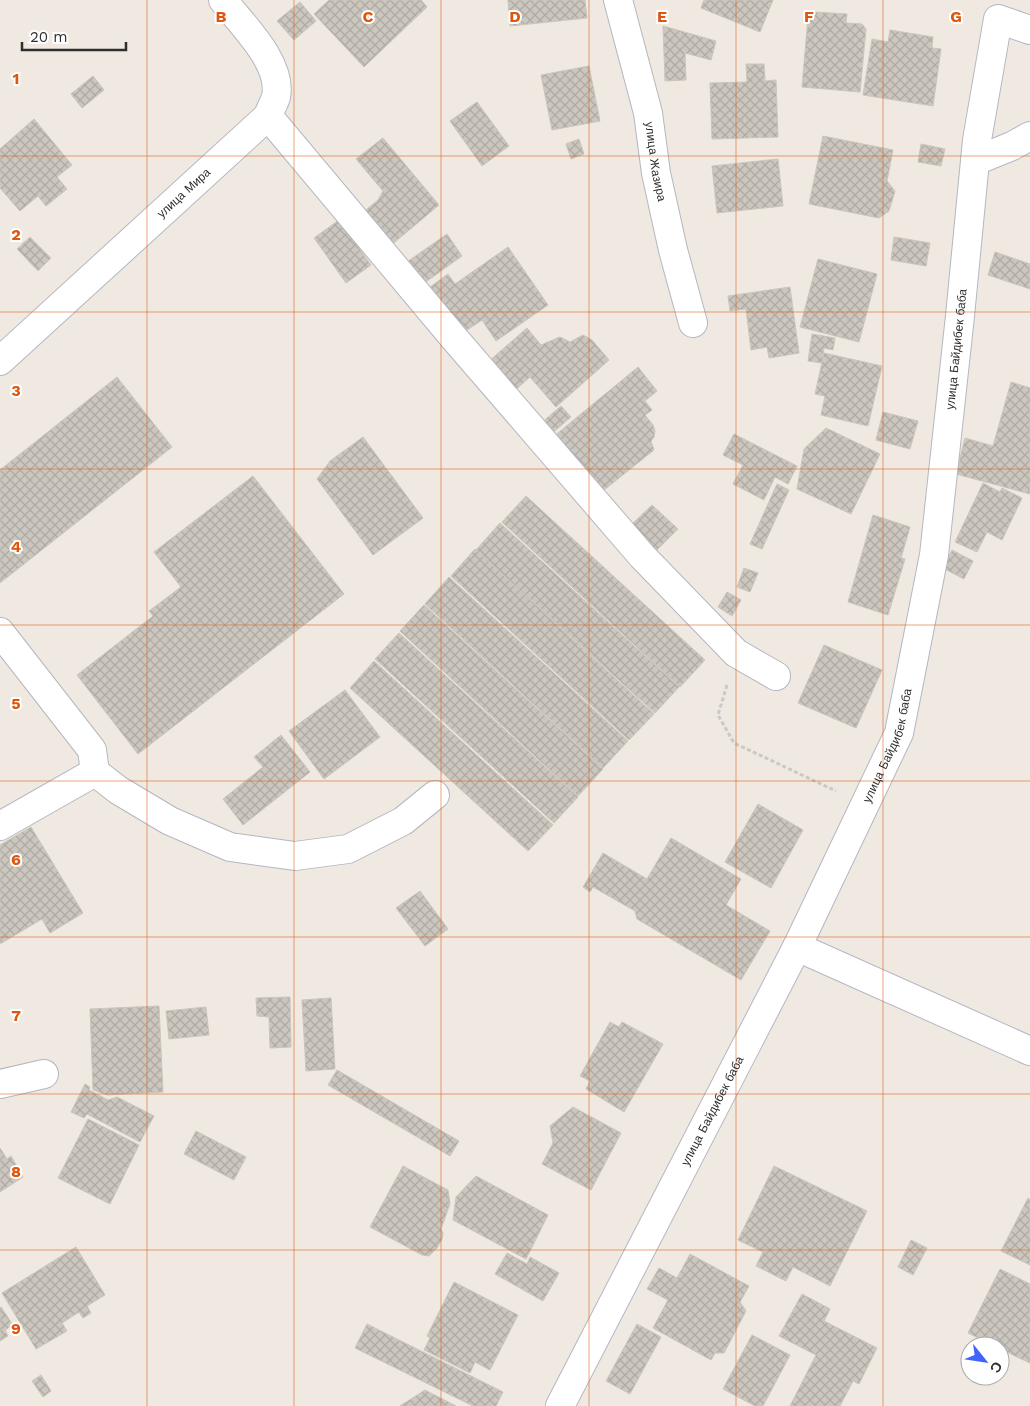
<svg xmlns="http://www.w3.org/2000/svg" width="1030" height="1406" viewBox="0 0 1030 1406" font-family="'Work Sans',sans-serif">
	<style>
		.building { fill: url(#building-cross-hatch); stroke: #cbc5ba }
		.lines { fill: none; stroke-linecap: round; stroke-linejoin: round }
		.minor-casing { stroke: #b4b7c1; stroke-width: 30 }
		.path { stroke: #c9c9c9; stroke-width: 3; stroke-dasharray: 4 2.5; stroke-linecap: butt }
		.minor { stroke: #fff; stroke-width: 28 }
		.grid { fill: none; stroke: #df570e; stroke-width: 1; stroke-opacity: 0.55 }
		.labels { text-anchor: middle; stroke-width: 4; stroke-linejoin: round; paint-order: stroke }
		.street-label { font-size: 12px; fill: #2e2e2e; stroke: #fff }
		.grid-label { font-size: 16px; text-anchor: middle; font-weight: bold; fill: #df570e; stroke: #fff; stroke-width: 4; stroke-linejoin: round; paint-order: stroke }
	</style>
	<defs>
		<pattern id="building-cross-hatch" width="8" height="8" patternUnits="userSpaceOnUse" patternTransform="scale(1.25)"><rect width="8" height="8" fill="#cbc7bf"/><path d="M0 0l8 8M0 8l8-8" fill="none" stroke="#afaba4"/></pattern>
	</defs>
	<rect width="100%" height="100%" fill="#efe9e1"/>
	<g class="building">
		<polygon points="329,0 421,0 427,7 364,67 314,14"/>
		<polygon points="508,0 585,0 587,18 510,26"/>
		<polygon points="704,0 773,0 760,32 701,8"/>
		<polygon points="300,2 316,21 294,40 277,21"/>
		<polygon points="814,12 847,14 846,23 862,24 866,29 860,92 802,87 808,17 813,18"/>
		<polygon points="663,26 716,41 711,60 685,53 686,80 665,81"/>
		<polygon points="890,30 933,37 932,48 941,49 933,106 863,95 872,39 888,42"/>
		<polygon points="746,64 764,64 765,81 776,80 778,137 712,139 710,83 747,82"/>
		<polygon points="589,66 600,121 552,130 541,75"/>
		<polygon points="93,76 104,90 82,108 71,94"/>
		<polygon points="477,102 509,146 482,166 450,121"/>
		<polygon points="34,119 72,165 57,177 67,189 46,206 38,196 20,211 0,188 0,149"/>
		<polygon points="823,136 893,150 887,181 895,191 889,211 879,218 809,204"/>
		<polygon points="383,138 439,205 383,252 355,219 378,200 383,191 356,159"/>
		<polygon points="579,139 584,154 571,159 566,144"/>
		<polygon points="921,144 945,149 941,166 918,162"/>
		<polygon points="778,159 783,206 717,213 712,166"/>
		<polygon points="339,220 371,265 346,283 314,238"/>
		<polygon points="447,234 462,256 420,286 404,264"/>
		<polygon points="30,237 51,258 38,271 17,249"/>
		<polygon points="894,237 930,243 926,266 891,260"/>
		<polygon points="508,247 548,305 496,341 482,320 458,336 426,290 448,274 455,284"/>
		<polygon points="995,252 1030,264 1030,289 988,275"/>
		<polygon points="818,259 877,274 859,342 800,327"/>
		<polygon points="790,287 799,353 769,358 767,347 751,350 746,309 730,311 728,296"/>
		<polygon points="527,328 541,345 560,337 570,342 583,335 592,340 609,360 556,407 530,377 513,392 488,362"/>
		<polygon points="812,334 835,338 833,350 824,348 822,363 808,361"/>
		<polygon points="824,353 882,366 868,426 821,415 825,396 815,394"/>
		<polygon points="638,367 657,391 645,401 652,410 645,415 653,425 655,431 654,437 651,441 654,450 599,494 553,437"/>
		<polygon points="117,377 172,447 0,583 0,470"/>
		<polygon points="1011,382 1030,388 1030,494 956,474 965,438 993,446"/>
		<polygon points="561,406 571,417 549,436 539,425"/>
		<polygon points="883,412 918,421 910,449 876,440"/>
		<polygon points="826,428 880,454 851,514 797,489 804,449"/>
		<polygon points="734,434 797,466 788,484 775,477 764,500 733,484 743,465 723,455"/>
		<polygon points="363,437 423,518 373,555 317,479 330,461"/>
		<polygon points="253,476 344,594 138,754 77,675 153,616 149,611 181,587 154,552"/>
		<polygon points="983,483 1000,492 1002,488 1022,498 1002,540 987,532 977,552 955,542"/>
		<polygon points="777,484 789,490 762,549 750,544"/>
		<polygon points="526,496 705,660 680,687 502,522"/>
		<polygon points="652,505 678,529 656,551 630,526"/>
		<polygon points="873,515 910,527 901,558 905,559 888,615 848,602"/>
		<polygon points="500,523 679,687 655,713 476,550"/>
		<polygon points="475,549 654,714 629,740 451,576"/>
		<polygon points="952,550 973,561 964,579 943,568"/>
		<polygon points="744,568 758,573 750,592 737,587"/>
		<polygon points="449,577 628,741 603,768 425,604"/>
		<polygon points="727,592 741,600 732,616 718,607"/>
		<polygon points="424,605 603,769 578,796 400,631"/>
		<polygon points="399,633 578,797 554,823 375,659"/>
		<polygon points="824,645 882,670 856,728 798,703"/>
		<polygon points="374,661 553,825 528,851 350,688"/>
		<polygon points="345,690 380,737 324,779 289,731"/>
		<polygon points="281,735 310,772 243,825 223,799 263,767 254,757"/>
		<polygon points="758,804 803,830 771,888 725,862"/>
		<polygon points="31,827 83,913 50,933 42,919 0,944 0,845"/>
		<polygon points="671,838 741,879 726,905 770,931 741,980 637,919 635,911 593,887 590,892 583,887 603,853 647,879"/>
		<polygon points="420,891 448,929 425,946 396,908"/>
		<polygon points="290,997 291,1047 270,1048 269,1017 257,1016 256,998"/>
		<polygon points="331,998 335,1069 306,1071 302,1000"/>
		<polygon points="159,1006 163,1092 107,1095 93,1090 90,1009"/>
		<polygon points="206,1007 209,1035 169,1039 166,1011"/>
		<polygon points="610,1022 619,1027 622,1022 663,1044 624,1112 586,1089 590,1081 580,1076"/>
		<polygon points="337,1070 459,1141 450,1156 328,1085"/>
		<polygon points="85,1084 90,1087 89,1090 108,1100 117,1097 154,1116 140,1142 87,1114 84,1118 71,1112"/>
		<polygon points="573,1107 621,1133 591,1190 542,1164 553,1143 550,1126"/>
		<polygon points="88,1119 139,1145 110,1204 58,1178"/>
		<polygon points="196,1131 246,1157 234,1180 184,1154"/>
		<polygon points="0,1148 7,1159 11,1156 23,1177 0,1192"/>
		<polygon points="403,1166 448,1190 450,1204 441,1229 443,1233 442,1239 437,1248 429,1256 422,1255 370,1227"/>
		<polygon points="774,1166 867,1211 830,1286 793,1267 786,1281 756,1266 763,1252 738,1240"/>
		<polygon points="476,1176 548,1215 526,1259 453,1220 456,1197"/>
		<polygon points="1028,1198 1030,1200 1030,1265 1001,1251"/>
		<polygon points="911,1240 927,1248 913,1275 898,1267"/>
		<polygon points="76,1247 105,1295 87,1306 91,1313 83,1318 79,1312 62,1323 67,1331 36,1349 2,1293"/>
		<polygon points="507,1253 527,1264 530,1257 559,1273 543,1301 495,1274"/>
		<polygon points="690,1254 749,1286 740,1302 746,1311 724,1353 715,1353 711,1360 653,1328 668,1300 647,1289 659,1268 677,1278"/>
		<polygon points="1000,1269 1030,1284 1030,1363 1000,1349 1000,1346 995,1346 968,1333"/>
		<polygon points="454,1282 518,1315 490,1370 475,1362 470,1373 424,1350 430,1338 427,1336"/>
		<polygon points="802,1294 830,1309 824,1321 877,1348 859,1384 853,1381 840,1406 790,1406 816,1355 779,1336"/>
		<polygon points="1,1307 13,1325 5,1330 8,1336 0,1341 0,1308"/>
		<polygon points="367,1324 503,1392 496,1406 473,1406 355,1348"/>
		<polygon points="637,1324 661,1337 630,1394 606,1381"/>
		<polygon points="752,1335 790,1355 763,1406 755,1406 723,1389"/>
		<polygon points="41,1375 51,1391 43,1397 32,1381"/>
		<polygon points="425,1390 456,1406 400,1406"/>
	</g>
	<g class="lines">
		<g class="minor-casing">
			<g id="minor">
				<path id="s1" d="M 618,0 L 648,113 L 656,173 L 673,250 L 693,323"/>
				<polyline points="268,116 454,338 642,556 736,653 776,676"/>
				<polyline points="975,161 1012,146 1030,136"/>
				<path id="s2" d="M 0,361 L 268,116 C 270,110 274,103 276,97 C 283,63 242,25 223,0"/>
				<polyline points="0,632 92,750 95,772 0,826"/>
				<polyline points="95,772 118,790 170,821 230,847 295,856 348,849 403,821 435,795"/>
				<polyline points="797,947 1030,1051"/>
				<polyline points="0,1084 44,1074"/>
				<path id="s3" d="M 560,1406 L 797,947 L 899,733 L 934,555 L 960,316 L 977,140 L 998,19 L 1030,30"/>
			</g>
		</g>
		<polyline class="path" points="727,685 718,715 734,743 836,791"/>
		<use href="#minor" class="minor"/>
	</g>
	<path class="grid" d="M 147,0 L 147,1406M 294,0 L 294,1406M 441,0 L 441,1406M 589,0 L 589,1406M 736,0 L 736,1406M 883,0 L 883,1406M 0,156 L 1030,156M 0,312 L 1030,312M 0,469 L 1030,469M 0,625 L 1030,625M 0,781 L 1030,781M 0,937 L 1030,937M 0,1094 L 1030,1094M 0,1250 L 1030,1250"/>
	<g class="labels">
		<g class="street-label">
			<text dy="4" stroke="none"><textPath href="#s1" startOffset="166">улица Жазира</textPath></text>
			<text dy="4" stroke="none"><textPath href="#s2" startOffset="249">улица Мира</textPath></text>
			<text dy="4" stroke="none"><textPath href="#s3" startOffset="1142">улица Байдибек баба</textPath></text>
			<text dy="4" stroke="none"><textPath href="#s3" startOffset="738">улица Байдибек баба</textPath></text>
			<text dy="4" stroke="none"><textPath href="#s3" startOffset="332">улица Байдибек баба</textPath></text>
		</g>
	</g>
	<g class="grid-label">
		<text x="221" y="22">B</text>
		<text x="368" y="22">C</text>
		<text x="515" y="22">D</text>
		<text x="662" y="22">E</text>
		<text x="809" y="22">F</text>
		<text x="956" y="22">G</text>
		<text x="16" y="84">1</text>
		<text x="16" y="240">2</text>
		<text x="16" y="396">3</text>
		<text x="16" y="552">4</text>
		<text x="16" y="709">5</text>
		<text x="16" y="865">6</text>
		<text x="16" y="1021">7</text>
		<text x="16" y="1177">8</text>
		<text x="16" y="1334">9</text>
	</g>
	<g transform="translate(985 1361) rotate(120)"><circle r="24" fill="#ffffff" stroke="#ababab"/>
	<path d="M0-4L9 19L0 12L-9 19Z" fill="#4264fb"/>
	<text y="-8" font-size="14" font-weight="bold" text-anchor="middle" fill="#2e2e2e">С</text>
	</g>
	<path d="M22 42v8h104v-8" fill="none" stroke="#2e2e2e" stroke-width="2.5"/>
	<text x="30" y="42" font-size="15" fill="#2e2e2e" stroke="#ffffff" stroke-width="4" paint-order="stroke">20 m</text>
</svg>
